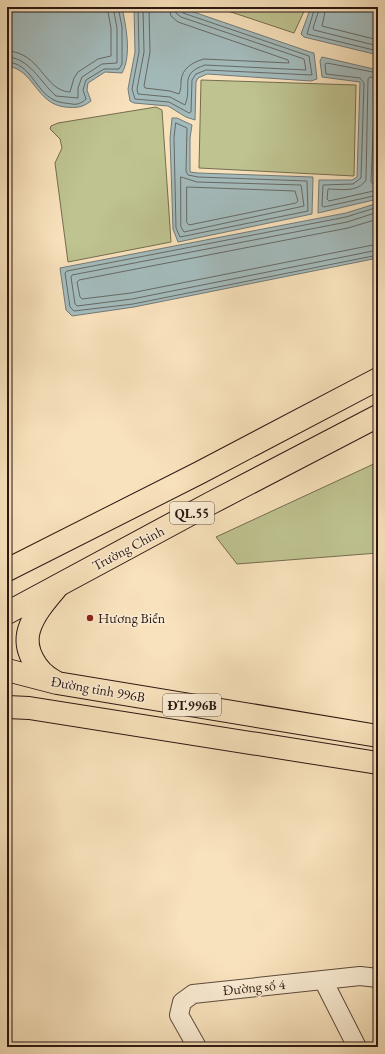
<svg xmlns="http://www.w3.org/2000/svg" width="385" height="1054" viewBox="0 0 385 1054" font-family="'EB Garamond',serif">
	<style>
		.green { fill: #bec390; stroke: #746d50 }
		.water { fill: #a3bbbc; stroke: #737978 }
		.lines { fill: none; stroke-linecap: round; stroke-linejoin: round }
		.shore { stroke: #676966; stroke-width: 1 }
		.street-casing { stroke: #5e4a3c; stroke-width: 20 }
		.primary-casing { stroke: #2b1711; stroke-width: 24 }
		.highway-casing { stroke: #2b1711; stroke-width: 24 }
		.street { stroke: #faecd3; stroke-width: 18 }
		.primary { stroke: #f8e2bc; stroke-width: 22 }
		.highway { stroke: #f8e2bc; stroke-width: 22 }
		.poi-dot { fill: #8f2418; stroke: #faecd3; stroke-width: 1.5 }
		.labels { text-anchor: middle; stroke-width: 3; stroke-linejoin: round; paint-order: stroke }
		.shield { fill: #faecd3; stroke: #69574b; stroke-width: 1 }
		.shield-label { font-size: 13px; font-weight: bold; fill: #2b1711 }
		.street-label { font-size: 14px; fill: #2b1711; stroke: #faecd3 }
		.poi-label { font-size: 14px; fill: #2b1711; stroke: #faecd3; text-anchor: start }
	</style>
	<rect width="100%" height="100%" fill="#f8e2bc"/>
	<filter id="stains"><feTurbulence type="fractalNoise" baseFrequency=".005" numOctaves="4"/><feColorMatrix values="0 0 0 0 .2 0 0 0 0 .09 0 0 0 0 .02 0 0 0 .5 -.17"/></filter>
	<radialGradient id="worn" r=".72"><stop offset=".6" stop-color="#630" stop-opacity="0"/><stop offset="1" stop-color="#630" stop-opacity=".3"/></radialGradient>
	<g class="green">
		<polygon points="216,7 306,7 294,33"/>
		<polygon points="201,80 356,85 354,176 199,168"/>
		<polygon points="156,107 162,110 171,242 68,262 55,163 62,148 60,139 50,129 51,126 58,123"/>
		<polygon points="378,462 378,553 237,564 216,537"/>
	</g>
	<g class="water">
		<path d="M 7,7 L 122,7 C 126,27 132,55 122,73 L 105,72 L 88,83 L 87,90 L 91,101 C 82,108 76,108 65,107 C 36,104 34,69 7,66 Z"/>
		<polygon points="134,7 179,7 310,52 314,53 317,79 311,81 207,74 198,78 196,82 195,120 186,117 168,106 134,103 130,101 128,89 135,52"/>
		<polygon points="311,7 378,7 378,55 304,37 301,34"/>
		<polygon points="322,57 378,70 378,199 318,213 319,180 352,180 357,177 360,82 322,77 320,61"/>
		<polygon points="172,118 177,118 192,125 190,138 190,172 198,173 313,177 312,214 178,242 173,229 170,138"/>
		<polygon points="378,203 378,258 134,307 72,316 66,310 60,268 346,213"/>
	</g>
	<g class="lines">
		<g class="shore">
			<polyline points="138,7 139,52 132,89 135,99 169,102 189,113 191,112 192,80 196,74 206,70 312,75 309,56 183,13 180,7"/>
			<path d="M 143,7 L 144,52 L 137,89 L 138,94 L 170,97 L 185,105 C 193,86 178,74 205,65 L 306,70 L 304,59 L 181,17 L 176,13 L 175,7"/>
			<path d="M 149,7 L 150,52 L 144,86 L 145,88 L 170,91 L 179,94 C 181,90 181,85 181,81 C 182,68 193,62 204,59 L 289,63 L 288,60 L 178,22 L 171,16 L 169,7"/>
			<polyline points="315,7 307,34 378,51"/>
			<polyline points="320,7 313,28 314,30 378,46"/>
			<polyline points="326,7 322,26 378,40"/>
			<path d="M 7,51 C 41,52 44,91 70,92 L 74,78 L 78,72 L 98,59 L 111,56 L 111,28 L 107,7"/>
			<path d="M 7,57 C 30,58 40,82 56,96 L 78,98 L 78,88 L 82,77 L 102,64 L 117,63 L 117,28 L 113,7"/>
			<path d="M 7,62 C 31,63 35,91 54,100 C 59,103 66,103 72,104 C 77,105 82,103 86,99 L 83,90 L 86,80 L 104,69 L 119,69 L 122,64 L 122,27 L 118,7"/>
			<polyline points="378,73 327,63 325,64 326,74 360,78 364,83 361,178 353,184 323,185 322,206 324,207 378,195"/>
			<path d="M 378,78 L 370,77 L 368,79 L 366,180 C 358,193 340,189 328,189 L 327,199 L 329,201 L 378,190"/>
			<polyline points="378,84 375,86 371,182 373,184 378,184"/>
			<polygon points="176,123 187,128 186,171 188,175 198,177 307,181 308,211 180,237 176,228 174,138"/>
			<polygon points="181,177 197,182 301,185 304,206 184,232 181,227"/>
			<polygon points="187,187 295,191 298,201 296,203 189,225 187,223"/>
			<polyline points="378,207 346,217 67,271 65,273 70,307 74,311 133,304 378,255"/>
			<polyline points="378,212 347,222 72,275 71,277 75,304 77,306 132,299 378,250"/>
			<polyline points="378,219 348,228 79,280 77,282 80,297 82,299 131,293 378,244"/>
		</g>
		<g class="street-casing">
			<g id="street">
				<polyline points="323,980 357,1047"/>
				<polyline points="197,1047 179,1015 182,1002 193,994 360,976 378,978"/>
			</g>
		</g>
		<g class="primary-casing">
			<g id="primary">
				<polyline points="7,670 57,683 378,736"/>
				<path d="M 54,681 C 37,672 23,650 29,630 C 34,613 47,599 58,586"/>
				<polyline points="7,707 29,708 378,763"/>
			</g>
		</g>
		<g class="highway-casing">
			<g id="highway">
				<polyline points="7,570 199,473 378,379"/>
				<polyline points="7,613 211,503 378,416"/>
			</g>
		</g>
		<use href="#street" class="street"/>
		<use href="#primary" class="primary"/>
		<use href="#highway" class="highway"/>
	</g>
	<circle class="poi-dot" cx="90" cy="618" r="4"/>
	<g class="labels">
		<g class="shield">
			<rect x="170" y="502" width="44" height="22" rx="3"/>
			<rect x="163" y="694" width="58" height="22" rx="3"/>
		</g>
		<g class="shield-label">
			<text x="192" y="518">QL.55</text>
			<text x="192" y="710">ĐT.996B</text>
		</g>
		<g class="street-label">
			<text transform="translate(128 548) rotate(-28)" y="5">Trường Chinh</text>
			<text transform="translate(98 689) rotate(10)" y="5">Đường tỉnh 996B</text>
			<text transform="translate(254 987) rotate(-6)" y="5">Đường số 4</text>
		</g>
		<g class="poi-label">
			<text x="98" y="623">Hương Biển</text>
		</g>
	</g>
	<rect width="385" height="1054" fill="none" stroke="#f8e2bc" stroke-width="24"/>
	<rect x="8" y="8" width="369" height="1038" fill="none" stroke="#2b1711" stroke-width="2"/>
	<rect x="12" y="12" width="361" height="1030" fill="none" stroke="#2b1711"/>
	<rect width="100%" height="100%" filter="url(#stains)"/>
	<rect width="100%" height="100%" fill="url(#worn)"/>
</svg>
